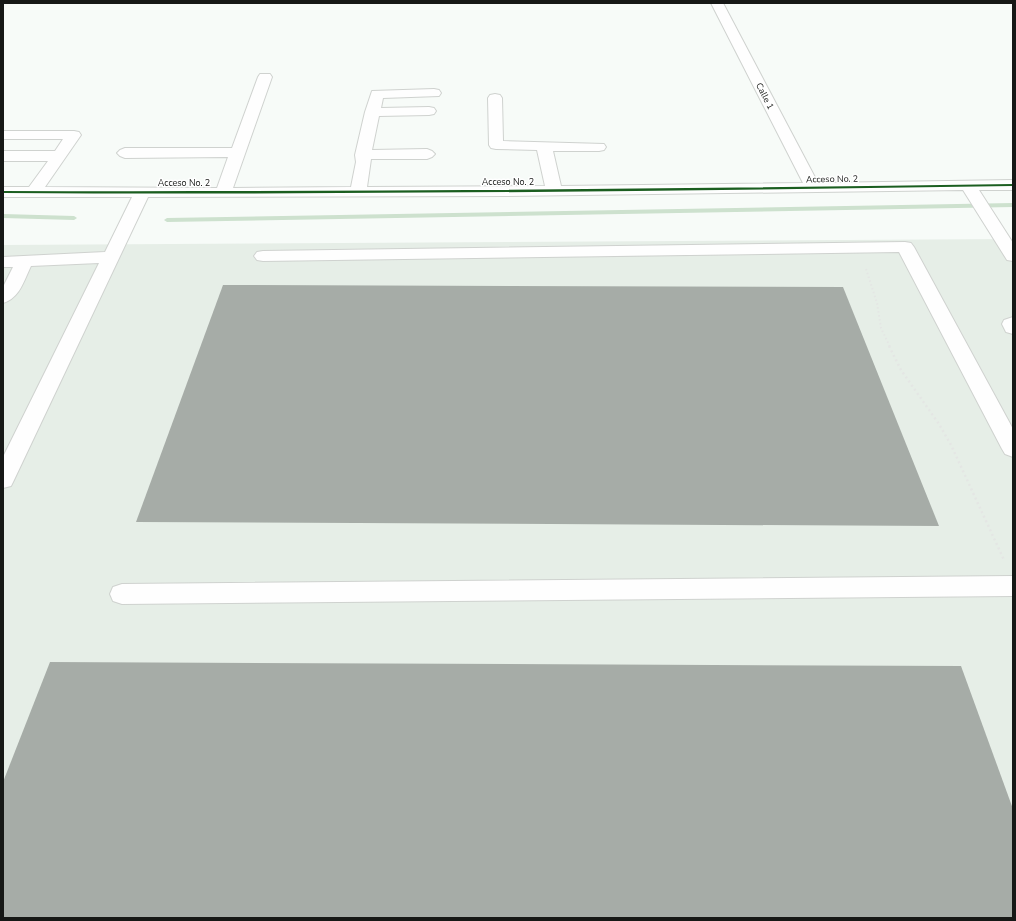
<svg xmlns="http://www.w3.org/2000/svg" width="1016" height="921" viewBox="0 0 1016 921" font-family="'Nunito Sans',sans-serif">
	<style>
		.built { fill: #e6eee7 }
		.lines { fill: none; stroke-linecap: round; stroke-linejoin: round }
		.stream { fill: #cde1ce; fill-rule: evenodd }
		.building { fill: #a6aca7 }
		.minor-casing { stroke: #cfd2cf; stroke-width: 2 }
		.path-far1 { stroke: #e4e6e4; stroke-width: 2; stroke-dasharray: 1.5 2.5; stroke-linecap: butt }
		.path { stroke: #e4e6e4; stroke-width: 2.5; stroke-dasharray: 2 3; stroke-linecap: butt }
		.minor { fill: #fefefe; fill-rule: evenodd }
		.cycleway-casing { stroke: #fff; stroke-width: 2 }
		.cycleway { fill: #1b5e20; fill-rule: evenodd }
		.labels { text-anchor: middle; stroke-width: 3; stroke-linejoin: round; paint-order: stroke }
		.far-street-label { font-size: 9px; fill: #161816; stroke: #fff }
	</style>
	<rect width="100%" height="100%" fill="#f7fbf8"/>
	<polygon class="built" points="1013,239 1013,918 3,918 3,245"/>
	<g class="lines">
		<g class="stream">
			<polygon points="1013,203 1013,207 167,222 164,220 167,218"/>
			<polygon points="3,214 74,216 77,218 74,220 3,218"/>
		</g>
	</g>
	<g class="building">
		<polygon points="223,285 843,287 939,526 136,522"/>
		<polygon points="50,662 961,666 1013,809 1013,918 3,918 3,782"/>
	</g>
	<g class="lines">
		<g class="minor-casing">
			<g id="minor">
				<path d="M 711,3 L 723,3 L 818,183 L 1013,180 L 1013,190 L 979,190 L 1013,243 L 1013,261 L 1007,260 L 963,190 L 508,196 L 148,197 L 14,480 L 11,486 L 3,488 L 3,457 L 99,263 L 31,266 C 24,280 20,298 3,303 L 3,287 L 13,267 L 3,267 L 3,257 L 105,252 L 132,197 L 3,197 L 3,187 L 29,187 L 48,161 L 3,161 L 3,151 L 55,151 L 63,139 L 3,139 L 3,131 L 74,131 L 79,132 L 81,135 L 45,187 L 217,188 L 228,157 L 125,158 L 120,156 L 117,153 L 120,150 L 125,148 L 232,148 L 258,77 L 260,74 L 270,74 L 272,77 L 233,188 L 351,187 L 356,162 L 355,155 L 365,112 L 372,91 L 434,89 L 439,90 L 441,93 L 439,96 L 383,98 L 381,108 L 429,107 L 434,108 L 436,111 L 434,114 L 429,115 L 379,116 L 372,150 L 427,149 L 432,151 L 435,154 L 432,157 L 427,159 L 371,159 L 367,187 L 545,186 L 537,150 L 496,149 L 491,148 L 489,145 L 488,98 L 490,95 L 495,94 L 500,95 L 502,98 L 503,141 L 604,144 L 606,147 L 604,150 L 599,151 L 553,151 L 561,186 L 803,183 Z"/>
				<polygon points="905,242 911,243 914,247 1013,429 1013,457 1005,454 1002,449 899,252 263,261 257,260 254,256 257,252 263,251"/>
				<polygon points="1013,317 1013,334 1006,332 1002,324 1004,320"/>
				<polygon points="1013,576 1013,596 122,604 113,601 110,594 113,587 122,584"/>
			</g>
		</g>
		<polyline class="path-far1" points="866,269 877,303 881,328 890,347"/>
		<polyline class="path" points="889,346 901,370 939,424 951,445 1004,560"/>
		<use href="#minor" class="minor"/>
		<g class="cycleway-casing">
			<path id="cycleway" d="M 1013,184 L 1013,186 C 676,191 340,195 3,193 L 3,191 C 340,192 676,189 1013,184 Z"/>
		</g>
		<use href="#cycleway" class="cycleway"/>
	</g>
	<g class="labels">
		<g class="far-street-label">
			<text transform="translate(765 96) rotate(63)" y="3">Calle 1</text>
			<text transform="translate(832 179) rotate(-1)" y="3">Acceso No. 2</text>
			<text x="508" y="185">Acceso No. 2</text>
			<text x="184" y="186">Acceso No. 2</text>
		</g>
	</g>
	<rect width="1016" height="921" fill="none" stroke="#161816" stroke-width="8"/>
</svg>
